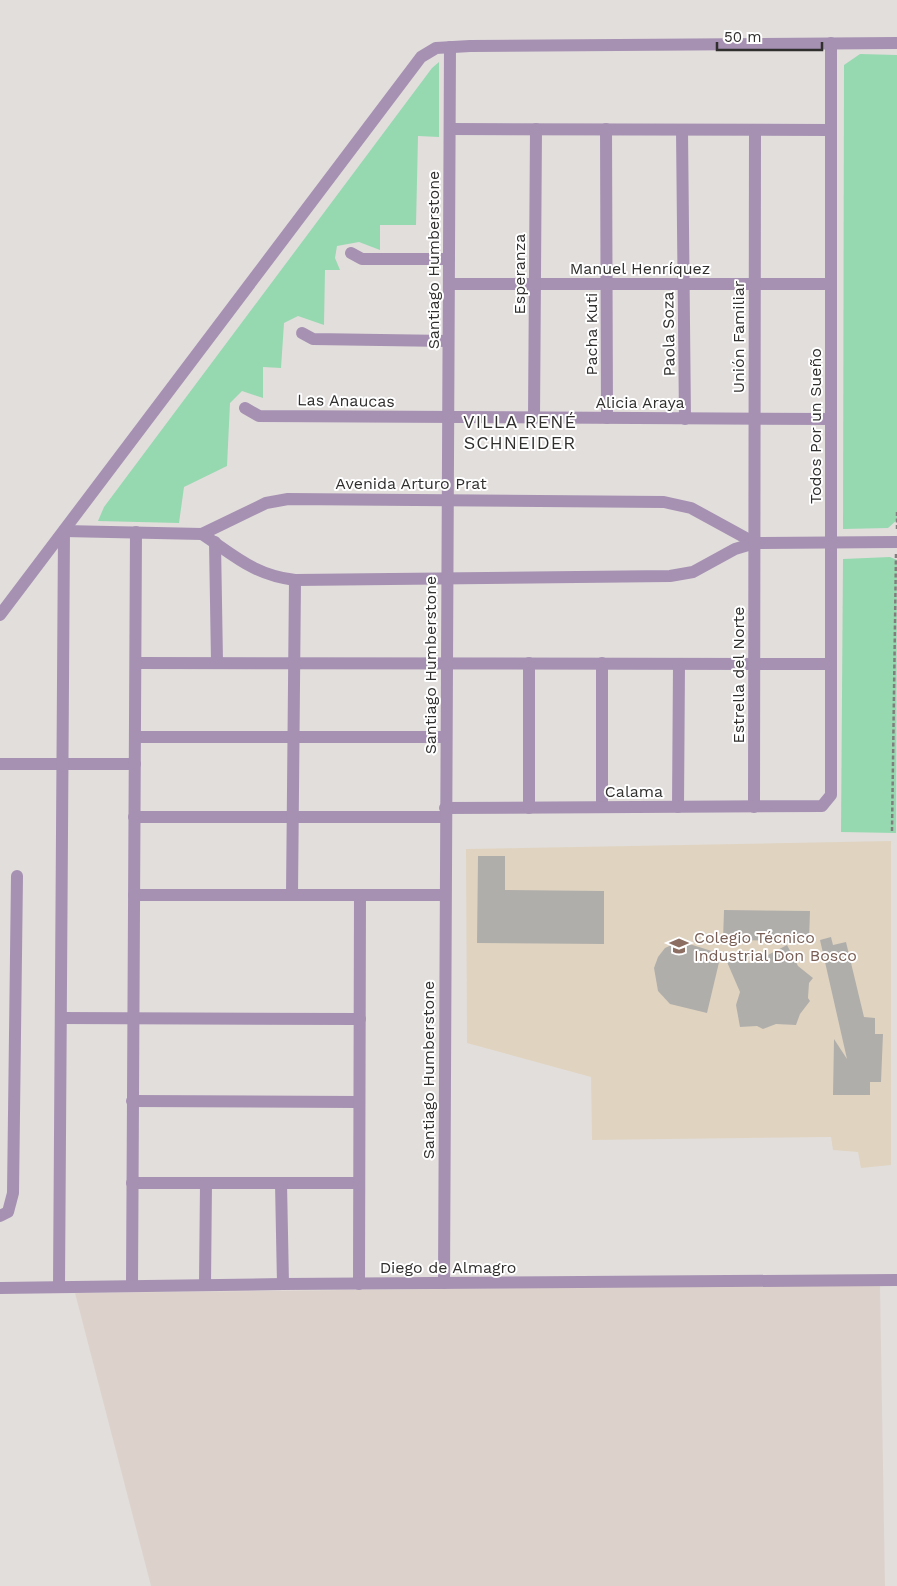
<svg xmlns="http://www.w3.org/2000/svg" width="897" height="1586" viewBox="0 0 897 1586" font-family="'Work Sans',sans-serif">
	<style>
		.built { fill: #ddd2cb }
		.education { fill: #e0d4c0 }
		.green { fill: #96d9b0 }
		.building { fill: #b0aeab }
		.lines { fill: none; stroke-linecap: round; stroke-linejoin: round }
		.path { stroke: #817f7d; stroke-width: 2.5; stroke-dasharray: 4 2.5; stroke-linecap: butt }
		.minor { stroke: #a691b2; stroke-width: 12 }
		.labels { text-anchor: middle; stroke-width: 4; stroke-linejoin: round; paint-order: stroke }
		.street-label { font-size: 16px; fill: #302f2e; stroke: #fff }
		.education-label { font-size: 16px; fill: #785e54; stroke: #fff; text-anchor: start }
		.neighbourhood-label { font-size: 18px; letter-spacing: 1px; fill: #302f2e; stroke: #fff }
	</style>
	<rect width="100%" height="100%" fill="#e2dedc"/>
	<polygon class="built" points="880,1284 885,1586 151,1586 75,1293"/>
	<polygon class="education" points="891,841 891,1165 861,1168 858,1152 833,1150 831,1137 592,1140 591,1077 467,1043 466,849"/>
	<g class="green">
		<polygon points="860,54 897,55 897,520 888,528 843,529 844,65"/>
		<polygon points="439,62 439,137 418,136 416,225 380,225 380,250 359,242 337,246 335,258 340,270 325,270 324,325 298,316 284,323 281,368 263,367 263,398 242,391 230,403 227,466 184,487 179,523 98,521 104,507 432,68"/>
		<polygon points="890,557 897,560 896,833 841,832 843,559"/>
	</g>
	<g class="building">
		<polygon points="478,856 505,856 505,890 604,891 604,944 477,943"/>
		<polygon points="724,910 810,911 809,941 723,940"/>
		<polygon points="831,937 833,945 846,942 864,1017 875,1018 875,1034 883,1034 881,1082 870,1082 870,1095 833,1095 834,1039 847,1059 820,940"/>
		<polygon points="680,941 721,954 707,1013 670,1004 658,991 654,968 658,957 665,948"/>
		<polygon points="787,945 798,966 813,978 809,983 808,998 810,1001 800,1014 796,1025 776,1024 763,1029 757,1026 740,1027 736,1005 740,992 724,955 749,963 754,962"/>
	</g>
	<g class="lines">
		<g class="path">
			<polyline points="897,529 897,511"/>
			<polyline points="892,831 896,554"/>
		</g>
		<g class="minor">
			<polyline points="450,129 831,130"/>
			<polyline points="606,129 607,418"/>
			<polyline points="682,130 685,419"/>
			<polyline points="351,253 362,259 449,259"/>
			<polyline points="449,284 831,284"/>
			<polyline points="302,333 313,339 448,341"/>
			<polyline points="245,408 259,416 831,419"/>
			<polyline points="534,418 536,129"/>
			<polyline points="64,531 202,534 266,503 288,499 664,502 691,508 755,543"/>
			<path d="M 202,534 C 235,556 254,575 295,580 L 670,576 L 693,572 L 735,549 L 755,543 L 897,542"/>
			<polyline points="215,542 217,662"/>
			<polyline points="0,615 421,57 436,48 470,46 897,43"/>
			<polyline points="136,663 831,664"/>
			<polyline points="135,737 446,737"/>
			<polyline points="0,764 135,764"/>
			<polyline points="602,807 602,663"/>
			<polyline points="678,807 679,664"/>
			<polyline points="754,807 755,130"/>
			<polyline points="445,808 822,806 831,795 831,43"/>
			<polyline points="529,808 529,663"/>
			<polyline points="134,817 445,817"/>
			<polyline points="134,895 445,895"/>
			<polyline points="292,895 295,580"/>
			<polyline points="61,1018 360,1019"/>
			<polyline points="132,1101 359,1102"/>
			<polyline points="132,1183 359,1183"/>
			<polyline points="281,1183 283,1284"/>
			<polyline points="0,1216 8,1212 13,1193 17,876"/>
			<polyline points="444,1283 450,47"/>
			<polyline points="359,1284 360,895"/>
			<polyline points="205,1285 206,1183"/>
			<polyline points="132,1286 136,532"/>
			<polyline points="59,1287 64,531"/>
			<polyline points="0,1288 283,1284 897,1280"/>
		</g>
	</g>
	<defs>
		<g id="school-bare" transform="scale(1.5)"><path d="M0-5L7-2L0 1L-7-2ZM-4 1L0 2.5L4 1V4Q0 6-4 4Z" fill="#8d6e63" stroke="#fff" stroke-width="2.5" paint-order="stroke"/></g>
	</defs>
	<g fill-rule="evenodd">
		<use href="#school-bare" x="679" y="946"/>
	</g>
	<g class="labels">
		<g class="street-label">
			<text transform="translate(433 260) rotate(-90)" y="6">Santiago Humberstone</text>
			<text x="640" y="274">Manuel Henríquez</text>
			<text transform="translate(519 274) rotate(-90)" y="6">Esperanza</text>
			<text transform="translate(591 334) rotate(-90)" y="6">Pacha Kuti</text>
			<text transform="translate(668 334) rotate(-91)" y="6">Paola Soza</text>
			<text transform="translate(738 337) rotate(-90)" y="6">Unión Familiar</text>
			<text transform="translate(346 400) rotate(1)" y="6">Las Anaucas</text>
			<text x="640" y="408">Alicia Araya</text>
			<text transform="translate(815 426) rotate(-90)" y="6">Todos Por un Sueño</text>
			<text x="411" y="489">Avenida Arturo Prat</text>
			<text transform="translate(430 665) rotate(-90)" y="6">Santiago Humberstone</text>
			<text transform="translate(738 675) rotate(-90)" y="6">Estrella del Norte</text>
			<text x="634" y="797">Calama</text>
			<text transform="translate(428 1070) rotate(-90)" y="6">Santiago Humberstone</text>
			<text x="448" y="1273">Diego de Almagro</text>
		</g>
		<g class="education-label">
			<text x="694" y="943">Colegio Técnico<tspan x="694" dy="18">Industrial Don Bosco</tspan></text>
		</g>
		<g class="neighbourhood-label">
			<text x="520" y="428">VILLA RENÉ<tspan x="520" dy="21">SCHNEIDER</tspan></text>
		</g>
	</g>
	<path d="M717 42v8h105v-8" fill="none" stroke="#302f2e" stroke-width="2.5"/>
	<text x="724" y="42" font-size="15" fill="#302f2e" stroke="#ffffff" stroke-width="4" paint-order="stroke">50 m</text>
</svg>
